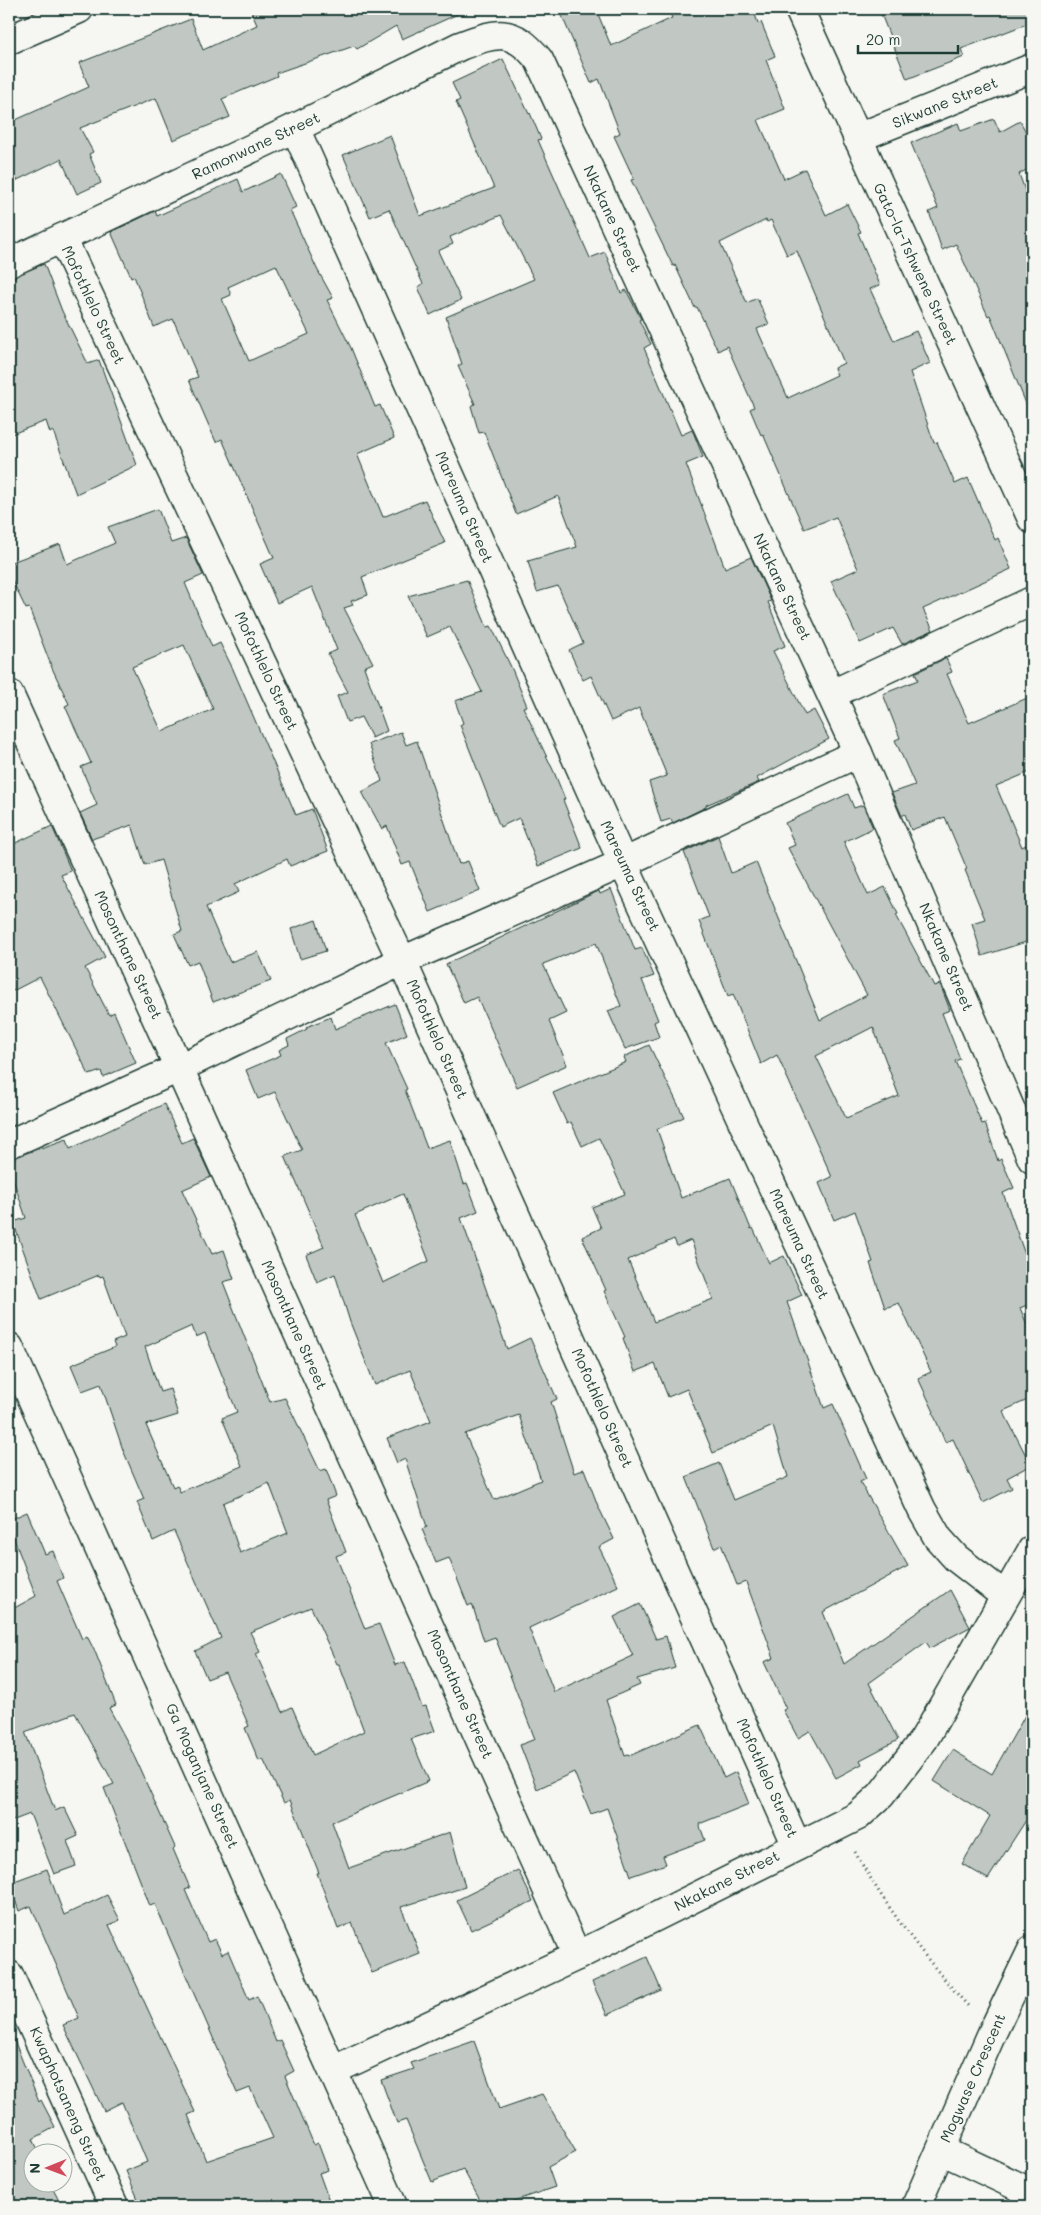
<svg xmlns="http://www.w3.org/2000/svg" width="1041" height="2215" viewBox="0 0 1041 2215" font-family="Mali,sans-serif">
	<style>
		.building { fill: #c1c8c3; stroke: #1f3d34; fill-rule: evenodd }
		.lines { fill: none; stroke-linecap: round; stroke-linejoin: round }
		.minor-casing { stroke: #1f3d34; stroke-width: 31 }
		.path { stroke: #1f3d34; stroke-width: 3; stroke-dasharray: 1 4; stroke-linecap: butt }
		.minor { stroke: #f6f6f2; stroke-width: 28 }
		.labels { text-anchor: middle; stroke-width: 4.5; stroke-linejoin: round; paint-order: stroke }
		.street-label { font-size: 15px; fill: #1f3d34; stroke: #f6f6f2 }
	</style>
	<rect width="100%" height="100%" fill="#f6f6f2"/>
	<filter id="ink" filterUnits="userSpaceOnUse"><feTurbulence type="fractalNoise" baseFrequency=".02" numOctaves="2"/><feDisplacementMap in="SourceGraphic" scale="10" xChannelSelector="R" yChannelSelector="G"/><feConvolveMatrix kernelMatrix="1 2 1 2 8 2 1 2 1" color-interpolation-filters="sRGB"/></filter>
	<g filter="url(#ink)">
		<g class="building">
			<polygon points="250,9 469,9 402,39 396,26 357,49 354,46 276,73 277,76 222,99 230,117 173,140 156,98 80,128 93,152 89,154 101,183 77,194 61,159 9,184 9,123 89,87 79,63 191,19 203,50 257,25"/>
			<path d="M 559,9 L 596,9 L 611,46 L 672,18 L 668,9 L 753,9 L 758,23 L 761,22 L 775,56 L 766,60 L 785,109 L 758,120 L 784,179 L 805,169 L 826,215 L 847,204 L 861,232 L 858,233 L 880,285 L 870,289 L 894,341 L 916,331 L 930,363 L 910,372 L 934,443 L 937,442 L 955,484 L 968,478 L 995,540 L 998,538 L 1011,569 L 923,609 L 933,630 L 902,644 L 893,628 L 860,643 L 831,581 L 858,569 L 836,517 L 804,529 L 763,434 L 761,435 L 750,409 L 754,407 L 727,346 L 718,351 L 697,307 L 695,308 L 675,265 L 673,266 L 631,180 L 634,179 L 614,136 L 620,133 L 599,79 L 591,83 ZM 766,220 L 767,222 L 771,220 L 787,255 L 797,251 L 844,363 L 834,368 L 837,375 L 788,398 L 757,329 L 769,324 L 757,298 L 747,303 L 720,243 Z"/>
			<polygon points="879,9 1032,9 1032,22 961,49 964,57 907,79"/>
			<polygon points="503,59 529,114 530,113 541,139 538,140 590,258 605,252 621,293 626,290 641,319 639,320 651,344 644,348 681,435 692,430 694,434 703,457 686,464 725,568 751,557 771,601 768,602 785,646 773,651 805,715 814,710 829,739 757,778 759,782 706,805 706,807 673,823 671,819 661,822 649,782 667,776 639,708 611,721 591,676 583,680 569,650 583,643 558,586 537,592 528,561 577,547 558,496 516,514 484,432 479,433 471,406 475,404 458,366 462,364 446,317 534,279 501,215 450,237 453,244 438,251 461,300 430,315 418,287 423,284 389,209 370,217 343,155 390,135 420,216 494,188 456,102 460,100 452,83"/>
			<polygon points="994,119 1000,132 1020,121 1032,143 1032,167 1019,174 1032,209 1032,416 1031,416 990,315 988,316 956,244 942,250 929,212 938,208 911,143 958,123 961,131"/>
			<path d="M 281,174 L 296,207 L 290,210 L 317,269 L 333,298 L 327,300 L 351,348 L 375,407 L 380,405 L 394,438 L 357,454 L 383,517 L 425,500 L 445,543 L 362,577 L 368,595 L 351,601 L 353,605 L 344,608 L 373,663 L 364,667 L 387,731 L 372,738 L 361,717 L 347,722 L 337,696 L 348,692 L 328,654 L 337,650 L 312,587 L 277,603 L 260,564 L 274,558 L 222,439 L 216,442 L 189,380 L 198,377 L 173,319 L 154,327 L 134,276 L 131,277 L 111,232 L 155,211 L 157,216 L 238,179 L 243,192 ZM 276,265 L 309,334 L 249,361 L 222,299 L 231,295 L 228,287 Z"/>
			<polygon points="44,264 62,311 88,364 99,360 137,465 76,494 53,431 50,433 46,421 9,435 9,278"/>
			<path d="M 158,509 L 171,543 L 186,538 L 203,575 L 185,583 L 212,647 L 220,643 L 232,667 L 296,815 L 312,809 L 328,851 L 290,866 L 287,859 L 235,884 L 239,892 L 206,907 L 230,962 L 258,952 L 271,981 L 213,1002 L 198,961 L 188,965 L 174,934 L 182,931 L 161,860 L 145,865 L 132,825 L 92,839 L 80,813 L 97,805 L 81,767 L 91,763 L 65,706 L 69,704 L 52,668 L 29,608 L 26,609 L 9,574 L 9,563 L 60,544 L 67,564 L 115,543 L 108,527 ZM 184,645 L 213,709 L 162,732 L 132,667 Z"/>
			<polygon points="467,580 487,627 491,626 512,669 527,706 523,707 554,772 565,799 563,800 582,848 538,866 519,818 500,827 460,725 463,723 455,701 482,692 450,627 427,637 408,596"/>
			<polygon points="946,658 952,672 947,674 969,723 1032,696 1032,771 996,786 1022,847 1032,842 1032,940 982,956 972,923 985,919 965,870 967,869 945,817 911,830 905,814 902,816 892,793 915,785 895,740 900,738 883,694 918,680 915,673"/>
			<polygon points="401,732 406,745 417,741 459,864 468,861 480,891 430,912 410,862 402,865 387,826 382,829 362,792 382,781 369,744"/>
			<path d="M 848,794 L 854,808 L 863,805 L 873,828 L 844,842 L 868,895 L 885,887 L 898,914 L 896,915 L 934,986 L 940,984 L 950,1010 L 942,1013 L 960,1059 L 955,1061 L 982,1124 L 985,1123 L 998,1161 L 1001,1159 L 1014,1188 L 1003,1193 L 1032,1274 L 1032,1303 L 1020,1308 L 1032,1336 L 1032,1398 L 1003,1411 L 1031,1465 L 1007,1478 L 1012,1488 L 983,1503 L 953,1439 L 945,1442 L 933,1413 L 934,1412 L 918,1378 L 931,1372 L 899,1303 L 885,1308 L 870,1263 L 873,1262 L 855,1211 L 834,1220 L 819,1183 L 832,1177 L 777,1055 L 761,1064 L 733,994 L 728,996 L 699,921 L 709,917 L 684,852 L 718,836 L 731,873 L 756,862 L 820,1020 L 867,995 L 788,848 L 795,845 L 785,823 ZM 873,1027 L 899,1096 L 846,1118 L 816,1056 Z"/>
			<polygon points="52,826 71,871 61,875 105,957 85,968 109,1015 114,1012 136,1063 103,1077 101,1071 89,1075 40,977 9,993 9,846"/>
			<polygon points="611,889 635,950 642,948 654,976 642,980 658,1020 654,1022 659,1037 625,1049 608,1011 621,1006 596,943 543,964 566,1013 549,1021 567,1065 517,1087 477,997 464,1003 446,964 592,894 599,891 600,894"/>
			<polygon points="316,920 326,951 300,959 291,929"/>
			<path d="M 395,1004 L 407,1034 L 386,1043 L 407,1089 L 405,1090 L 427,1148 L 450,1140 L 464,1184 L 467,1183 L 478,1211 L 461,1218 L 507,1349 L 530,1338 L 557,1399 L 551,1402 L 574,1473 L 584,1469 L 598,1506 L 614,1539 L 599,1547 L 618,1586 L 529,1628 L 554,1692 L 633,1656 L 614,1617 L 640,1604 L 656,1639 L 666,1636 L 675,1668 L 637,1679 L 640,1685 L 606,1700 L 625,1756 L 628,1755 L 629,1756 L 700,1725 L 724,1778 L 736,1772 L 749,1804 L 699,1824 L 705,1840 L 663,1856 L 666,1864 L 631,1876 L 607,1808 L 591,1814 L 574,1772 L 537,1789 L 520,1745 L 535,1739 L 495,1637 L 484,1641 L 472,1604 L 468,1606 L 449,1558 L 436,1563 L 422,1529 L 427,1527 L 405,1459 L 397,1463 L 387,1438 L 431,1421 L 410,1370 L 375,1385 L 350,1322 L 335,1274 L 317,1282 L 306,1255 L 324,1247 L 285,1156 L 302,1150 L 275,1092 L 258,1099 L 246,1070 L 281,1055 L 279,1050 L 289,1045 L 287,1039 L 307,1029 L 306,1027 L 331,1017 L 335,1029 ZM 403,1194 L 429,1261 L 383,1283 L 355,1215 ZM 519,1415 L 541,1480 L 494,1500 L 465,1434 Z"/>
			<path d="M 649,1045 L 684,1117 L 657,1129 L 681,1198 L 730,1178 L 751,1229 L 753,1228 L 769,1263 L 784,1256 L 802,1295 L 787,1302 L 824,1408 L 833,1404 L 866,1479 L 860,1482 L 908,1566 L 823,1612 L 844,1664 L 950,1590 L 970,1627 L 930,1648 L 926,1642 L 869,1683 L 898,1740 L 860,1760 L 862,1764 L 836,1778 L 810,1731 L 798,1738 L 783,1710 L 786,1709 L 764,1662 L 774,1658 L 746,1582 L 737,1585 L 721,1544 L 714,1548 L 686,1477 L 719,1463 L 734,1500 L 788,1477 L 773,1426 L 713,1453 L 687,1389 L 668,1397 L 655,1364 L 635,1372 L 623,1338 L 625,1337 L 604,1291 L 606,1290 L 582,1237 L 601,1228 L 592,1207 L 625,1194 L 599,1138 L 582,1146 L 571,1122 L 567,1124 L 553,1093 L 626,1062 L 624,1057 ZM 674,1239 L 677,1246 L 691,1240 L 713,1299 L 654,1322 L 628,1260 Z"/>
			<path d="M 164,1104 L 182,1143 L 193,1138 L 211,1177 L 182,1190 L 212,1254 L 224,1250 L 234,1279 L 223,1282 L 270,1402 L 285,1398 L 320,1471 L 326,1469 L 336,1496 L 326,1500 L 346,1552 L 336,1556 L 365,1629 L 379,1624 L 395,1665 L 405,1662 L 422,1707 L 426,1706 L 435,1731 L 411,1739 L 429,1781 L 332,1822 L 349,1868 L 450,1832 L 465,1887 L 401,1907 L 420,1954 L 372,1973 L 352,1923 L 338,1929 L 317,1873 L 319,1873 L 290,1800 L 284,1803 L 263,1759 L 259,1761 L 245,1728 L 249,1726 L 225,1672 L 207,1679 L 195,1651 L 221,1638 L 174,1531 L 153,1541 L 137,1502 L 144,1499 L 123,1450 L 101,1384 L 82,1391 L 71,1365 L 115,1347 L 113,1342 L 125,1337 L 103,1276 L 100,1277 L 99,1275 L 41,1299 L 13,1222 L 26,1218 L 9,1167 L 9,1159 L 67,1139 L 70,1149 ZM 192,1326 L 196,1337 L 205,1333 L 237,1412 L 222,1418 L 242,1466 L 180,1492 L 177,1485 L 173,1487 L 146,1425 L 178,1415 L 170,1389 L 160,1392 L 145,1347 ZM 269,1483 L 288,1533 L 240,1553 L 223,1503 ZM 311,1607 L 337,1664 L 339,1664 L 364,1731 L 313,1755 L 292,1707 L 282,1712 L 256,1654 L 260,1652 L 250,1632 Z"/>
			<polygon points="27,1512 45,1554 53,1551 63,1578 57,1581 82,1639 87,1636 96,1654 116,1705 109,1708 129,1745 175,1847 173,1849 190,1888 185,1890 208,1942 215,1939 222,1954 228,1951 249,2000 257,1996 276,2042 280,2040 294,2071 285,2076 314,2145 318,2143 328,2170 319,2173 331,2206 141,2206 126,2171 147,2162 122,2102 104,2111 63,2025 79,2018 31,1906 19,1911 9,1883 47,1869 64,1915 107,1895 120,1920 109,1925 195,2112 188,2115 206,2161 273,2138 250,2088 237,2093 155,1904 150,1906 104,1788 114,1784 75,1713 25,1732 55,1811 64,1807 78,1836 67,1841 76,1866 54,1874 30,1814 9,1822 9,1611 36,1596 9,1526 9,1520"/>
			<polygon points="1032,1703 1032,1811 988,1879 962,1864 990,1816 934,1781 953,1750 992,1774"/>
			<polygon points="518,1870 533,1901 471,1930 457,1900"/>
			<polygon points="647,1957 661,1990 607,2015 592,1982"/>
			<polygon points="10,2030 39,2102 41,2100 55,2127 33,2139 39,2152 32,2152 32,2182 49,2182 62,2206 9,2206 9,2031"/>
			<polygon points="474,2041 499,2109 542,2094 576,2152 548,2167 555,2187 499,2206 483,2206 463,2169 432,2182 406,2120 397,2123 381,2080 414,2069 411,2063"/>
		</g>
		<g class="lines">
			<g class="minor-casing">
				<g id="minor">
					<polyline points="799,9 1032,519"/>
					<polyline points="9,40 79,9"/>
					<polyline points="295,128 623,863 922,1510 938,1538 956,1558 1005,1596"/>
					<polyline points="857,138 1032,68"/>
					<polyline points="62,238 402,961 797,1846"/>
					<path d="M 9,263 L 295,128 L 460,46 C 497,32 512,27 539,60 L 858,753 L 1032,1159"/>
					<polyline points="9,694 179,1068 577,1956"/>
					<polyline points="832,694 1032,601"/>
					<polyline points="9,1144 179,1068 402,961 623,863 858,753"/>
					<polyline points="9,1347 393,2206"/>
					<polyline points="9,1975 114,2206"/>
					<polyline points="334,2070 577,1956 858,1816 881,1795 924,1739 1032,1550"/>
					<polyline points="941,2150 1032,2193"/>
					<polyline points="916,2206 992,2033 1032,1950"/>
				</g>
			</g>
			<path class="path" d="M 855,1852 C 887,1909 926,1960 970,2008"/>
			<use href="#minor" class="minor"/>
		</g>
	</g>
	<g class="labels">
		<g class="street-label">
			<text transform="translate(945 103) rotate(-22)" y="5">Sikwane Street</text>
			<text transform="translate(256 146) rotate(-25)" y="5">Ramonwane Street</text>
			<text transform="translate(612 219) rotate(65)" y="5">Nkakane Street</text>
			<text transform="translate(915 264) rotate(65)" y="5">Gato-la-Tshwene Street</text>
			<text transform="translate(93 305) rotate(65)" y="5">Mofothlelo Street</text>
			<text transform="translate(464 507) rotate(66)" y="5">Mareuma Street</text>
			<text transform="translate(782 587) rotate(65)" y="5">Nkakane Street</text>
			<text transform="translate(266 671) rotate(65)" y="5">Mofothlelo Street</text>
			<text transform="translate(630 876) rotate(65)" y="5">Mareuma Street</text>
			<text transform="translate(128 955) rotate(65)" y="5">Mosonthane Street</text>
			<text transform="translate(946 957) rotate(67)" y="5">Nkakane Street</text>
			<text transform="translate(437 1039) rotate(66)" y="5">Mofothlelo Street</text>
			<text transform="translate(799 1244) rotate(65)" y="5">Mareuma Street</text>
			<text transform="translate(294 1325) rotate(66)" y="5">Mosonthane Street</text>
			<text transform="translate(602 1408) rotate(66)" y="5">Mofothlelo Street</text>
			<text transform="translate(460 1694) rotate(66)" y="5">Mosonthane Street</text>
			<text transform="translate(202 1776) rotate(66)" y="5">Ga Moganjane Street</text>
			<text transform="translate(767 1778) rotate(66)" y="5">Mofothlelo Street</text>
			<text transform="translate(727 1881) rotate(-27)" y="5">Nkakane Street</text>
			<text transform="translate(973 2078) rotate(-66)" y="5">Mogwase Crescent</text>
			<text transform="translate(68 2104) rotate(66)" y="5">Kwaphotsaneng Street</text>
		</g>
	</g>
	<rect width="1041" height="2215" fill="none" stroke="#f6f6f2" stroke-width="30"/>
	<rect x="15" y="15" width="1011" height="2185" fill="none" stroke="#1f3d34" stroke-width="2" filter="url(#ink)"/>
	<g transform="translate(48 2168) rotate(269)"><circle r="24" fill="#f6f6f2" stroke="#a0aca6"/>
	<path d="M0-4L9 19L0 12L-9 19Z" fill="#d1495b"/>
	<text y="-8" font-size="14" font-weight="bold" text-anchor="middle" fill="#1f3d34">N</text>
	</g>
	<path d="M858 45v8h100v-8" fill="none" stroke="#1f3d34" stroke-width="2.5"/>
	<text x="866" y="45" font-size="15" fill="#1f3d34" stroke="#f6f6f2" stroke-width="4" paint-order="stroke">20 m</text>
</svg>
